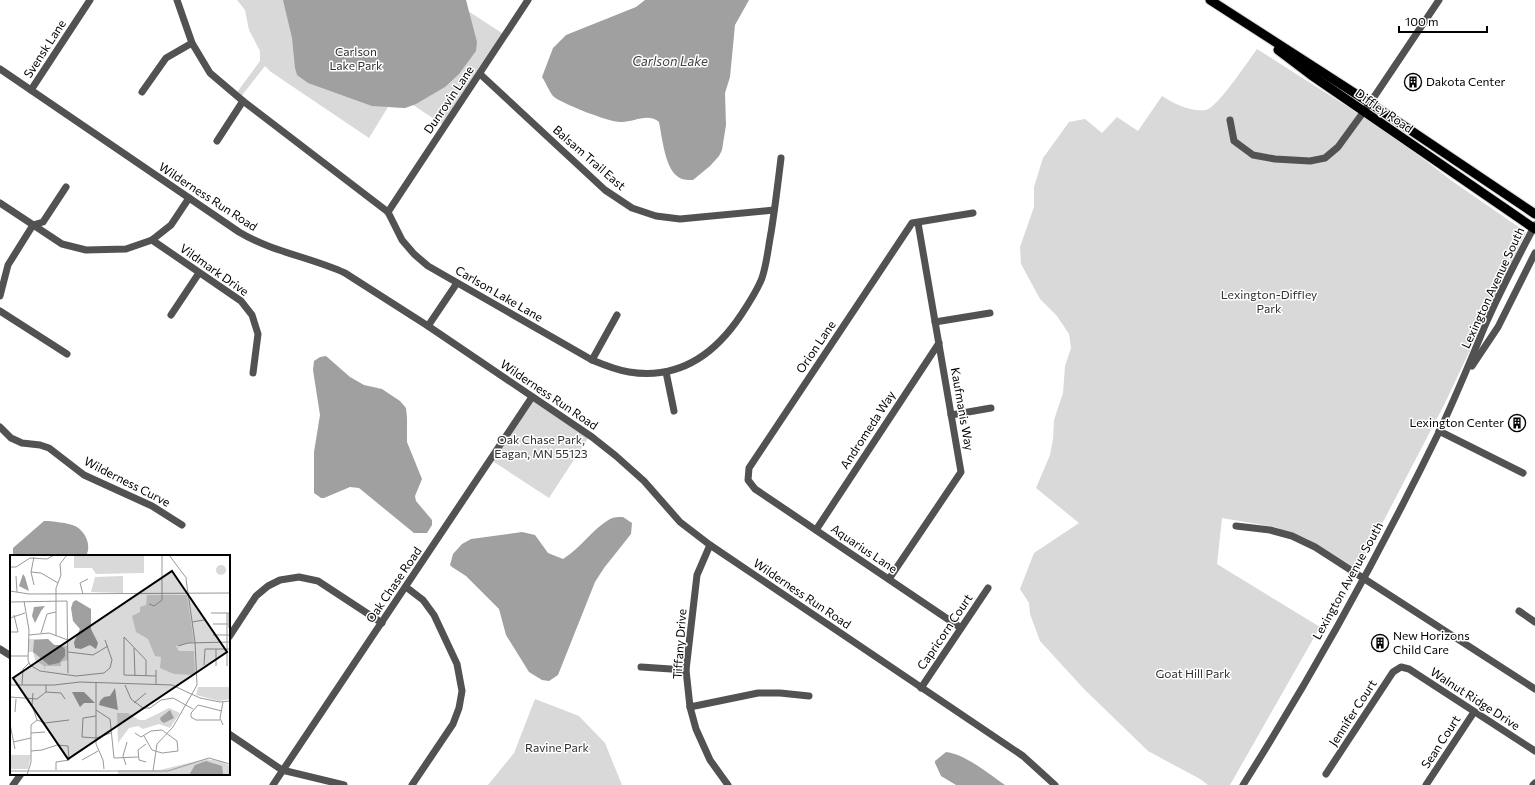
<svg xmlns="http://www.w3.org/2000/svg" width="1535" height="785" viewBox="0 0 1535 785" font-family="Commissioner,sans-serif">
	<style>
		.green { fill: #d9d9d9 }
		.water { fill: #a0a0a0 }
		.lines { fill: none; stroke-linecap: round; stroke-linejoin: round }
		.major-casing { stroke: #dbdbdb; stroke-width: 11 }
		.minor { stroke: #525252; stroke-width: 7 }
		.major { stroke: #000; stroke-width: 9 }
		.labels { text-anchor: middle; stroke-width: 3; stroke-linejoin: round; paint-order: stroke }
		.street-label { font-size: 12px; fill: #000; stroke: #fff }
		.park-label { font-size: 12px; fill: #303030; stroke: #fff }
		.poi-label { font-size: 12px; fill: #000; stroke: #fff; text-anchor: start }
		.water-label { font-size: 13px; font-style: italic; fill: #414141; stroke: #fff }
		.inset-road { fill: none; stroke: #999; stroke-width: 1 }
		.view { fill: #000; fill-opacity: 0.15; stroke: #000; stroke-width: 2 }
		.inset-edge { fill: none; stroke: #000; stroke-width: 2 }
	</style>
	<rect width="100%" height="100%" fill="#fff"/>
	<g class="green">
		<polygon points="237,0 466,0 468,11 505,35 445,126 413,105 405,108 388,107 369,138 271,72 265,66 240,98 235,95 260,61 260,51 249,30 245,10"/>
		<path d="M 1257,49 L 1370,121 L 1422,158 L 1452,181 L 1526,232 L 1445,403 L 1358,570 L 1307,539 L 1275,527 L 1222,518 L 1217,564 L 1320,627 L 1230,785 L 1208,785 L 1200,779 L 1148,751 L 1084,689 L 1040,641 L 1030,614 L 1029,603 L 1020,589 L 1034,553 L 1079,523 L 1036,488 L 1050,455 L 1053,439 L 1054,420 L 1063,393 L 1065,366 L 1071,348 L 1069,334 L 1057,316 L 1040,299 L 1021,264 L 1020,247 L 1034,207 L 1034,187 L 1043,158 L 1069,122 L 1085,119 L 1102,133 L 1117,117 L 1138,131 L 1162,96 C 1175,104 1190,112 1206,110 C 1217,108 1249,60 1257,49 Z"/>
		<polygon points="532,397 590,435 549,498 491,460"/>
		<polygon points="535,699 579,716 605,743 622,785 488,785 514,753"/>
	</g>
	<g class="water">
		<polygon points="283,0 466,0 477,42 476,51 459,74 445,87 416,104 405,108 372,106 308,83 297,75 295,68 292,38"/>
		<path d="M 645,0 L 749,0 L 735,25 L 730,77 L 725,93 L 726,125 L 722,150 L 719,156 L 710,166 L 693,180 C 687,180 681,180 677,176 C 665,167 662,137 659,122 C 648,112 632,123 620,122 C 609,122 560,103 553,96 C 549,91 546,83 542,77 L 553,48 L 566,35 L 636,7 Z"/>
		<polygon points="326,356 350,377 364,385 382,389 400,401 406,408 407,418 407,442 422,479 415,496 416,501 432,520 432,525 427,533 414,533 359,488 350,487 324,498 321,498 314,493 314,452 320,415 313,370 314,361 320,357"/>
		<path d="M 623,517 L 632,523 L 631,534 L 604,568 L 595,582 L 558,675 L 549,681 L 542,680 L 529,672 L 506,635 L 499,609 L 466,576 L 452,567 L 450,565 L 453,554 L 462,544 L 471,539 L 522,532 L 535,535 L 548,553 L 563,559 C 581,548 592,529 610,519 C 614,517 619,517 623,517 Z"/>
		<path d="M 44,521 C 51,521 69,523 75,526 C 85,531 92,545 86,556 L 13,556 L 13,548 Z"/>
		<path d="M 946,752 C 965,754 989,774 1005,785 L 956,785 L 941,776 L 935,763 L 935,761 Z"/>
	</g>
	<g class="lines">
		<g class="major-casing">
			<g id="major">
				<polyline points="1210,0 1370,103 1535,214"/>
				<polyline points="1278,50 1311,75 1535,229"/>
			</g>
		</g>
		<g class="minor">
			<path d="M 177,0 L 192,43 L 210,73 L 243,101 L 388,212 L 402,240 L 414,254 L 428,266 L 592,360 C 604,365 616,370 629,372 C 679,380 715,354 741,315 C 749,303 757,291 762,278 C 767,263 768,248 771,233 C 775,208 778,183 781,158"/>
			<path d="M 0,69 L 239,232 C 272,252 310,257 345,273 L 428,326 L 592,437 L 616,456 L 644,481 L 680,522 L 710,545 L 1023,756 L 1055,785"/>
			<polyline points="480,74 605,190 632,208 656,216 680,219 774,210"/>
			<polyline points="31,90 90,0"/>
			<polyline points="142,92 166,58 192,43"/>
			<polyline points="1230,120 1234,141 1253,155 1275,159 1310,161 1325,158 1338,147 1370,103 1439,0"/>
			<polyline points="217,141 243,101"/>
			<polyline points="0,203 62,244 86,250 126,249 152,240 171,225 189,198"/>
			<polyline points="388,212 528,0"/>
			<polyline points="152,240 241,301 252,315 258,334 253,373"/>
			<polyline points="0,296 8,265 33,225 43,222 66,187"/>
			<polyline points="0,311 67,354"/>
			<polyline points="171,315 199,273"/>
			<polyline points="935,322 990,313"/>
			<polyline points="428,326 457,283"/>
			<polyline points="592,360 617,315"/>
			<polyline points="1472,366 1498,327 1535,253"/>
			<polyline points="666,372 674,411"/>
			<polyline points="951,415 991,408"/>
			<polyline points="0,427 11,438 22,443 40,445 49,448 84,475 152,506 182,525"/>
			<polyline points="1439,431 1523,473"/>
			<polyline points="1236,526 1270,530 1292,536 1315,547 1535,689"/>
			<polyline points="816,530 939,343"/>
			<polyline points="710,545 697,575 686,670 690,707 696,729 710,760 728,785"/>
			<polyline points="889,579 961,472 918,223"/>
			<polyline points="406,587 423,600 434,615 457,664 462,691 459,708 453,724 412,785"/>
			<polyline points="1519,611 1535,622"/>
			<polyline points="961,628 755,489 748,480 749,468 912,223 973,213"/>
			<polyline points="229,637 256,596 268,586 280,580 299,577 318,581 382,623"/>
			<polyline points="0,649 11,656"/>
			<polyline points="641,667 686,670"/>
			<polyline points="921,688 988,588"/>
			<polyline points="690,707 758,693 780,693 809,696"/>
			<polyline points="229,734 282,770 344,785"/>
			<polyline points="1326,774 1393,672 1401,667 1409,669 1535,751"/>
			<polyline points="13,785 21,774"/>
			<polyline points="273,785 532,397"/>
			<path d="M 1243,785 C 1315,671 1381,551 1440,430 C 1456,396 1470,362 1484,328 C 1499,293 1517,259 1535,225"/>
			<polyline points="1426,785 1474,712"/>
			<polyline points="1533,785 1535,783"/>
		</g>
		<use href="#major" class="major"/>
	</g>
	<defs>
		<g id="building-ring" transform="scale(0.9)"><circle r="9.5" fill="#fff" stroke="#000" stroke-width="1.5"/><path d="M-4-6H4V6H1V3H-1V6H-4ZM-2.5-4.3h1.7v1.8h-1.7ZM.8-4.3h1.7v1.8H.8ZM-2.5-1h1.7V.8h-1.7ZM.8-1h1.7V.8H.8Z" fill="#000"/></g>
	</defs>
	<g fill-rule="evenodd">
		<use href="#building-ring" x="1413" y="82"/>
		<use href="#building-ring" x="1517" y="423"/>
		<use href="#building-ring" x="1380" y="643"/>
	</g>
	<g class="labels">
		<g class="street-label">
			<text transform="translate(45 49) rotate(-57)" y="4">Svensk Lane</text>
			<text transform="translate(449 100) rotate(-56)" y="4">Dunrovin Lane</text>
			<text transform="translate(1384 111) rotate(35)" y="4">Diffley Road</text>
			<text transform="translate(589 158) rotate(41)" y="4">Balsam Trail East</text>
			<text transform="translate(208 197) rotate(33)" y="4">Wilderness Run Road</text>
			<text transform="translate(214 270) rotate(35)" y="4">Vildmark Drive</text>
			<text transform="translate(1493 288) rotate(-65)" y="4">Lexington Avenue South</text>
			<text transform="translate(499 294) rotate(30)" y="4">Carlson Lake Lane</text>
			<text transform="translate(816 347) rotate(-56)" y="4">Orion Lane</text>
			<text transform="translate(549 395) rotate(34)" y="4">Wilderness Run Road</text>
			<text transform="translate(962 409) rotate(80)" y="4">Kaufmanis Way</text>
			<text transform="translate(868 430) rotate(-57)" y="4">Andromeda Way</text>
			<text transform="translate(127 482) rotate(27)" y="4">Wilderness Curve</text>
			<text transform="translate(864 549) rotate(34)" y="4">Aquarius Lane</text>
			<text transform="translate(1348 581) rotate(-61)" y="4">Lexington Avenue South</text>
			<text transform="translate(394 585) rotate(-56)" y="4">Oak Chase Road</text>
			<text transform="translate(802 594) rotate(34)" y="4">Wilderness Run Road</text>
			<text transform="translate(945 632) rotate(-56)" y="4">Capricorn Court</text>
			<text transform="translate(680 644) rotate(-86)" y="4">Tiffany Drive</text>
			<text transform="translate(1475 699) rotate(33)" y="4">Walnut Ridge Drive</text>
			<text transform="translate(1353 713) rotate(-57)" y="4">Jennifer Court</text>
			<text transform="translate(1441 742) rotate(-57)" y="4">Sean Court</text>
		</g>
		<g class="park-label">
			<text x="356" y="56">Carlson<tspan x="356" dy="14">Lake Park</tspan></text>
			<text x="1269" y="299">Lexington-Diffley<tspan x="1269" dy="14">Park</tspan></text>
			<text x="541" y="444">Oak Chase Park,<tspan x="541" dy="14">Eagan, MN 55123</tspan></text>
			<text x="1193" y="678">Goat Hill Park</text>
			<text x="557" y="752">Ravine Park</text>
		</g>
		<g class="poi-label">
			<text x="1426" y="86">Dakota Center</text>
			<text x="1504" y="427" text-anchor="end">Lexington Center</text>
			<text x="1393" y="640">New Horizons<tspan x="1393" dy="14">Child Care</tspan></text>
		</g>
		<g class="water-label">
			<text x="670" y="66">Carlson Lake</text>
		</g>
	</g>
	<g transform="translate(10 555)">
		<rect width="220" height="220" fill="#fff"/>
		<path d="M 64,0 L 134,0 L 134,18 L 86,19 L 82,13 L 64,13 ZM206 15a5 5 0 1 1 10 0a5 5 0 1 1-10 0ZM 113,21 L 113,38 L 81,37 L 85,22 ZM 137,40 L 177,40 L 184,87 L 166,91 L 169,96 L 184,96 L 185,120 L 164,119 L 150,113 L 151,102 L 145,101 L 138,84 L 126,77 L 122,61 L 130,57 L 130,52 L 136,50 ZM 18,84 L 38,84 L 46,91 L 58,91 L 58,105 L 51,107 L 51,111 L 35,111 L 34,116 L 34,111 L 25,105 L 23,97 L 18,97 ZM 188,132 L 220,132 L 220,144 L 209,146 L 186,140 ZM 159,153 L 170,158 L 160,173 L 149,169 L 133,174 L 128,171 L 119,173 L 108,188 L 107,158 L 118,158 L 129,165 L 135,165 ZM 0,200 L 21,200 L 18,214 L 0,214 ZM 195,204 L 211,206 L 220,211 L 220,220 L 108,220 L 108,215 L 150,215 Z" fill="#d9d9d9"/>
		<path d="M 13,19 L 15,22 L 19,36 L 9,31 ZM 66,45 L 81,54 L 81,74 L 88,88 L 86,94 L 80,90 L 71,94 L 65,93 L 64,87 L 70,74 L 63,66 L 61,53 L 63,47 ZM 35,51 L 31,56 L 25,68 L 22,61 L 24,52 ZM 38,84 L 44,90 L 50,90 L 55,94 L 55,101 L 49,108 L 39,110 L 23,97 L 24,85 ZM 105,133 L 108,155 L 89,150 L 90,146 L 94,142 L 100,141 ZM 62,137 L 74,137 L 85,148 L 74,148 L 70,152 ZM 160,155 L 164,163 L 154,168 L 151,166 L 150,163 ZM 196,206 L 212,211 L 213,219 L 179,220 L 185,210 Z" fill="#a0a0a0"/>
		<path class="inset-road" d="M 159,0 L 177,24M 0,12 L 6,12 L 20,3 L 37,4 L 44,0M 21,17 L 31,18 L 48,28M 6,21 L 7,37M 24,30 L 21,17 L 24,2M 0,36 L 19,39 L 220,38M 73,39 L 70,28 L 78,24M 14,46 L 19,75 L 18,105 L 20,110 L 30,116 L 66,121 L 94,118 L 100,113 L 102,105 L 95,85M 0,47 L 57,46 L 58,118M 139,49 L 144,51 L 152,45 L 152,0M 201,58 L 219,58M 219,58 L 219,73M 0,63 L 15,58M 182,67 L 194,65M 203,69 L 218,69M 0,77 L 8,77 L 4,60M 31,78 L 37,59 L 46,57M 19,80 L 39,78 L 58,85M 203,80 L 220,80M 46,81 L 46,33 L 51,20 L 50,9 L 57,0M 114,82 L 114,120 L 146,121M 114,82 L 136,105 L 136,121M 168,91 L 178,88 L 220,87M 124,93 L 125,121M 206,94 L 206,111M 58,97 L 83,100 L 98,91M 0,101 L 18,101M 194,110 L 195,94 L 220,94M 217,111 L 217,58M 0,113 L 1,130M 86,127 L 86,189 L 93,205 L 94,214M 0,130 L 44,130 L 70,127 L 162,130 L 190,143 L 210,147 L 220,146M 12,130 L 13,114 L 19,108M 115,130 L 121,144 L 133,153 L 140,153 L 151,145 L 163,143 L 183,154M 146,130 L 146,115M 36,137 L 51,138 L 55,144M 23,138 L 22,150 L 27,165 L 35,168 L 59,165M 0,142 L 27,144 L 36,137 L 36,130M 124,148 L 136,138M 86,155 L 100,164 L 104,203 L 128,202M 5,157 L 6,144M 86,161 L 73,163 L 72,182 L 86,183 L 101,178M 210,165 L 186,165 L 181,162 L 181,158 L 188,150 L 212,156M 0,169 L 5,194M 213,170 L 210,163 L 213,147M 21,178 L 35,177M 125,178 L 131,182 L 141,176 L 152,175 L 167,186 L 168,196 L 152,198 L 142,195 L 134,181M 3,187 L 21,183M 21,196 L 32,195 L 47,190 L 58,191 L 59,205 L 46,207 L 46,215M 72,205 L 88,196M 136,207 L 129,205 L 128,195 L 136,189M 116,210 L 113,201 L 117,187M 0,216 L 158,216 L 199,203 L 220,209M 143,216 L 147,189 L 163,172 L 187,130 L 185,87 L 176,24M 17,220 L 21,207 L 21,170 L 27,165"/>
		<path class="view" d="M 162,16 L 217,97 L 58,204 L 3,123 Z"/>
		<rect width="220" height="220" class="inset-edge"/>
	</g>
	<path d="M1399 26v6h88v-6" fill="none" stroke="#000000" stroke-width="2"/>
	<text x="1405" y="26" font-size="12" fill="#000000" stroke="#ffffff" stroke-width="3" paint-order="stroke">100 m</text>
</svg>
